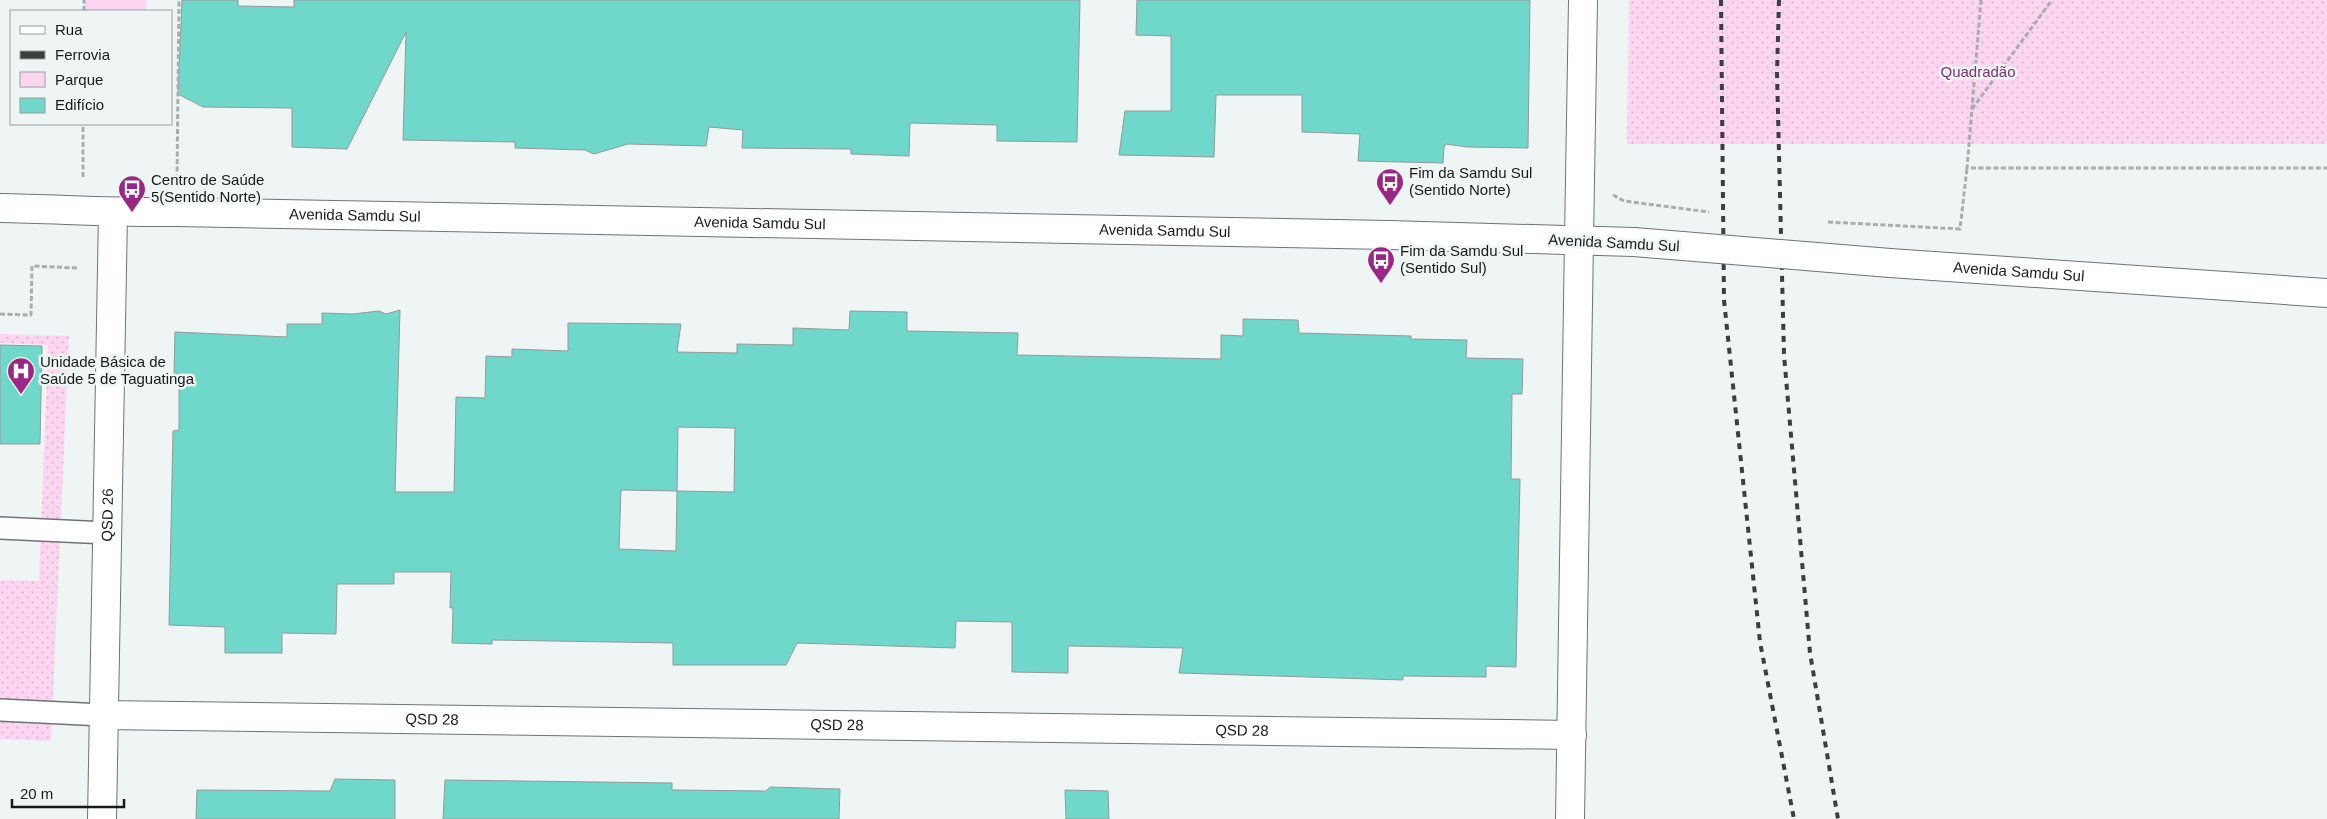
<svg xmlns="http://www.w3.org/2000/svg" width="2327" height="819" viewBox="0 0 2327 819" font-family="Arial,sans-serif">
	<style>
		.green { fill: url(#green-dots) }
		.pitch { fill: #fcd6f1 }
		.building { fill: #70d7cb; stroke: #939a99; fill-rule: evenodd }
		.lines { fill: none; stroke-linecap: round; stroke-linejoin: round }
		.lane-casing { stroke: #6e7473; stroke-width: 24 }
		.street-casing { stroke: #6e7473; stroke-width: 30 }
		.secondary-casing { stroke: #6e7473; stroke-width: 30 }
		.path { stroke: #a9aead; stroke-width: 3; stroke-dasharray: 5 2.5; stroke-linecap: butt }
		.lane { stroke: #fff; stroke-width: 21 }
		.street { stroke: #fff; stroke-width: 28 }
		.secondary { stroke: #fff; stroke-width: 28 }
		.rail { stroke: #3c3f3e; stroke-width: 4; stroke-dasharray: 6 6; stroke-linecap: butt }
		.secondary-bridge-casing { stroke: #6e7473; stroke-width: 30; stroke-linecap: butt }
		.secondary-bridge { stroke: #fff; stroke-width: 28 }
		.labels { text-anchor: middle; stroke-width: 5; stroke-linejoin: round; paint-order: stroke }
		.park-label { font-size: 15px; fill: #803570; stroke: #eef5f4 }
		.poi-label { font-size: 15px; fill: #191b1b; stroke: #eef5f4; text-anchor: start }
		.street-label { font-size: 15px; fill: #191b1b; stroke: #eef5f4 }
	</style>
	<defs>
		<pattern id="green-dots" width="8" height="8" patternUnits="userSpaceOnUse" patternTransform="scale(1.25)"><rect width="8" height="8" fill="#fcd6f1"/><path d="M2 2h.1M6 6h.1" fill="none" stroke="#d7b7ce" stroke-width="1.8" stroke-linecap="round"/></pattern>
	</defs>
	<rect width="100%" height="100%" fill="#eef5f4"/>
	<g class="green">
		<polygon points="1629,0 2327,0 2327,144 1627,144"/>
		<polygon points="0,334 69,336 51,741 0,739 0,580 39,581 48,345 0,343"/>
	</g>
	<polygon class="pitch" points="84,0 147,0 146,11 84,11"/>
	<g class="building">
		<polygon points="182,0 238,0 238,6 294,7 294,0 1080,0 1077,142 997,141 997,125 910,123 909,156 851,154 851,149 742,148 743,130 709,127 706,146 628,144 594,154 585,150 515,148 515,142 403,140 406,32 347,149 292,147 292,108 203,107 178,94"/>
		<polygon points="1137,0 1530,0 1528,148 1467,147 1446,144 1444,147 1443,163 1358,161 1360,134 1302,132 1302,95 1216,95 1214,157 1119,155 1125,111 1171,111 1171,36 1136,35"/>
		<path d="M 400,310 L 395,492 L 454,492 L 456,397 L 485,398 L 486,356 L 512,357 L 512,349 L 568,351 L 568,323 L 681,324 L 677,352 L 737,353 L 737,344 L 793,345 L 793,328 L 849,330 L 850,311 L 907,312 L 907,331 L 1018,333 L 1017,355 L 1221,359 L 1221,335 L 1243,336 L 1243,319 L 1298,320 L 1299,333 L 1411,336 L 1411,339 L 1467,340 L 1466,358 L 1523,359 L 1522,394 L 1512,394 L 1511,479 L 1520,479 L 1516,667 L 1486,666 L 1486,677 L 1403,676 L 1403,680 L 1179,673 L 1183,648 L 1068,646 L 1068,673 L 1012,672 L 1012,622 L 956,621 L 955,648 L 797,643 L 786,665 L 673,665 L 673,643 L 492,640 L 492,644 L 452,643 L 453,608 L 450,608 L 451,572 L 394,572 L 394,584 L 337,584 L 336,634 L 282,633 L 282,653 L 225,653 L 225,627 L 169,625 L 173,431 L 179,430 L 179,374 L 174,374 L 175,332 L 287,337 L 287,324 L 322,324 L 322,313 L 353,314 L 379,311 L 386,314 ZM 678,427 L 735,428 L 734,492 L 677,491 ZM 621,490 L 677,491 L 676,551 L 619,549 Z"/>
		<polygon points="0,345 42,346 40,444 0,444"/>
		<polygon points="335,779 395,780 395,819 196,819 197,790 330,791"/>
		<polygon points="445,780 672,783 672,790 766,791 770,787 840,789 839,819 443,819"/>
		<polygon points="1065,790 1108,791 1109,819 1066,819"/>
	</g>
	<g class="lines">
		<g class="lane-casing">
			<g id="lane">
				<polyline points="0,528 107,533"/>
				<polyline points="0,710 103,715"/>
			</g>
		</g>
		<g class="street-casing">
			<g id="street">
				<polyline points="1579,239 1583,0"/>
				<path id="s1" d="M 103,715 L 1572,735"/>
				<path id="s2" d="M 102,819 L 113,213"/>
			</g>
		</g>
		<g class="secondary-casing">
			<g id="secondary">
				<path id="s3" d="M 0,208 C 59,209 117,213 176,212 L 1389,235 L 1634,242"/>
				<path id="s4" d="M 1890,263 L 2327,293"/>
				<polyline points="1570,819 1579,239"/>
			</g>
		</g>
		<g class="path">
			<polyline points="1981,0 1967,168 2327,168"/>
			<polyline points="84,11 84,0"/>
			<polyline points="1972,109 2052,0"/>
			<polyline points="83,177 83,124"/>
			<polyline points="177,179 179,0"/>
			<polyline points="1613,195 1624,201 1709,212"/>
			<polyline points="1828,222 1960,229 1967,168"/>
			<polyline points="0,314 31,315 32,266 78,268"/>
		</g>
		<use href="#lane" class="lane"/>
		<use href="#street" class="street"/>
		<use href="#secondary" class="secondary"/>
		<g class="rail">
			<polyline points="1721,0 1724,300 1760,642 1794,819"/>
			<polyline points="1779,0 1777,73 1784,355 1810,653 1838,819"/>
		</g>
		<g class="secondary-bridge-casing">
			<polyline id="secondary-bridge" points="1634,242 1890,263"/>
		</g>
		<use href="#secondary-bridge" class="secondary-bridge"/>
	</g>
	<defs>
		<g id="bus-pin" transform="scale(1.4375)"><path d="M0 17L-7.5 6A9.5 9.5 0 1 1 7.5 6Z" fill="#9a2784" stroke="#eef5f4"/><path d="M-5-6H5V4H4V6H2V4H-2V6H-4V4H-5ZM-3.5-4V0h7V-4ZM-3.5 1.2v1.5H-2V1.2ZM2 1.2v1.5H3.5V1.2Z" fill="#fff"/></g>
		<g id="hospital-pin" transform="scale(1.4375)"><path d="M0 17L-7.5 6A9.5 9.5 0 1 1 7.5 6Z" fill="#9a2784" stroke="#eef5f4"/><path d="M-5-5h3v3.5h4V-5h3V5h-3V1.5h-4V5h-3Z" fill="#fff"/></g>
	</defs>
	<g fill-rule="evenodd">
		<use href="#bus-pin" x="1390" y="182"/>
		<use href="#bus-pin" x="132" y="189"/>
		<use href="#bus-pin" x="1381" y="260"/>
		<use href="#hospital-pin" x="21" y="371"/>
	</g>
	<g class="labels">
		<g class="park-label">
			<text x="1978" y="77">Quadradão</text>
		</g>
		<g class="poi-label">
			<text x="1409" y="178">Fim da Samdu Sul<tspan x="1409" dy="17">(Sentido Norte)</tspan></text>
			<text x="151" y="185">Centro de Saúde<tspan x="151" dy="17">5(Sentido Norte)</tspan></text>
			<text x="1400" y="256">Fim da Samdu Sul<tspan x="1400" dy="17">(Sentido Sul)</tspan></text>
			<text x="40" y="367">Unidade Básica de<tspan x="40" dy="17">Saúde 5 de Taguatinga</tspan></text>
		</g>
		<g class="street-label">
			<text dy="5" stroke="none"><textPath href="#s3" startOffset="355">Avenida Samdu Sul</textPath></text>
			<text dy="5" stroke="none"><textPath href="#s3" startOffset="760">Avenida Samdu Sul</textPath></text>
			<text dy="5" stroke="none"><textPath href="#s3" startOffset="1165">Avenida Samdu Sul</textPath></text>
			<text transform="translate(1614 243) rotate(3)" y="5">Avenida Samdu Sul</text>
			<text dy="5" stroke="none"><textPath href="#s4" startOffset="129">Avenida Samdu Sul</textPath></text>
			<text dy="5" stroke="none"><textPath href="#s2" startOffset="304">QSD 26</textPath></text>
			<text dy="5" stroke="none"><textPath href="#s1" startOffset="329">QSD 28</textPath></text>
			<text dy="5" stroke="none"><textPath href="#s1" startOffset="734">QSD 28</textPath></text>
			<text dy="5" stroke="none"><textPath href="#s1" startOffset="1139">QSD 28</textPath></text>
		</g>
	</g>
	<rect x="10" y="10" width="162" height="115" fill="#eef5f4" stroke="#999e9d"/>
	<rect x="20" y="26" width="25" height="8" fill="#ffffff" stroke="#999e9d"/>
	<text x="55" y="35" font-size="15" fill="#191b1b">Rua</text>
	<rect x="20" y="51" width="25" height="8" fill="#3c3f3e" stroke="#999e9d"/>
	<text x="55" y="60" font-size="15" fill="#191b1b">Ferrovia</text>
	<rect x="20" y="72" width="25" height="15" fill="#fcd6f1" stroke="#999e9d"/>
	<text x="55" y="85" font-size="15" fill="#191b1b">Parque</text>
	<rect x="20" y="98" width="25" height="15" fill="#70d7cb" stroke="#999e9d"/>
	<text x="55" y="110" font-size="15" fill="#191b1b">Edifício</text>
	<path d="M12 799v8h112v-8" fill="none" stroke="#191b1b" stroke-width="2.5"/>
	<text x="20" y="799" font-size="15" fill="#191b1b" stroke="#eef5f4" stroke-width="4" paint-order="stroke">20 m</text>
</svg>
